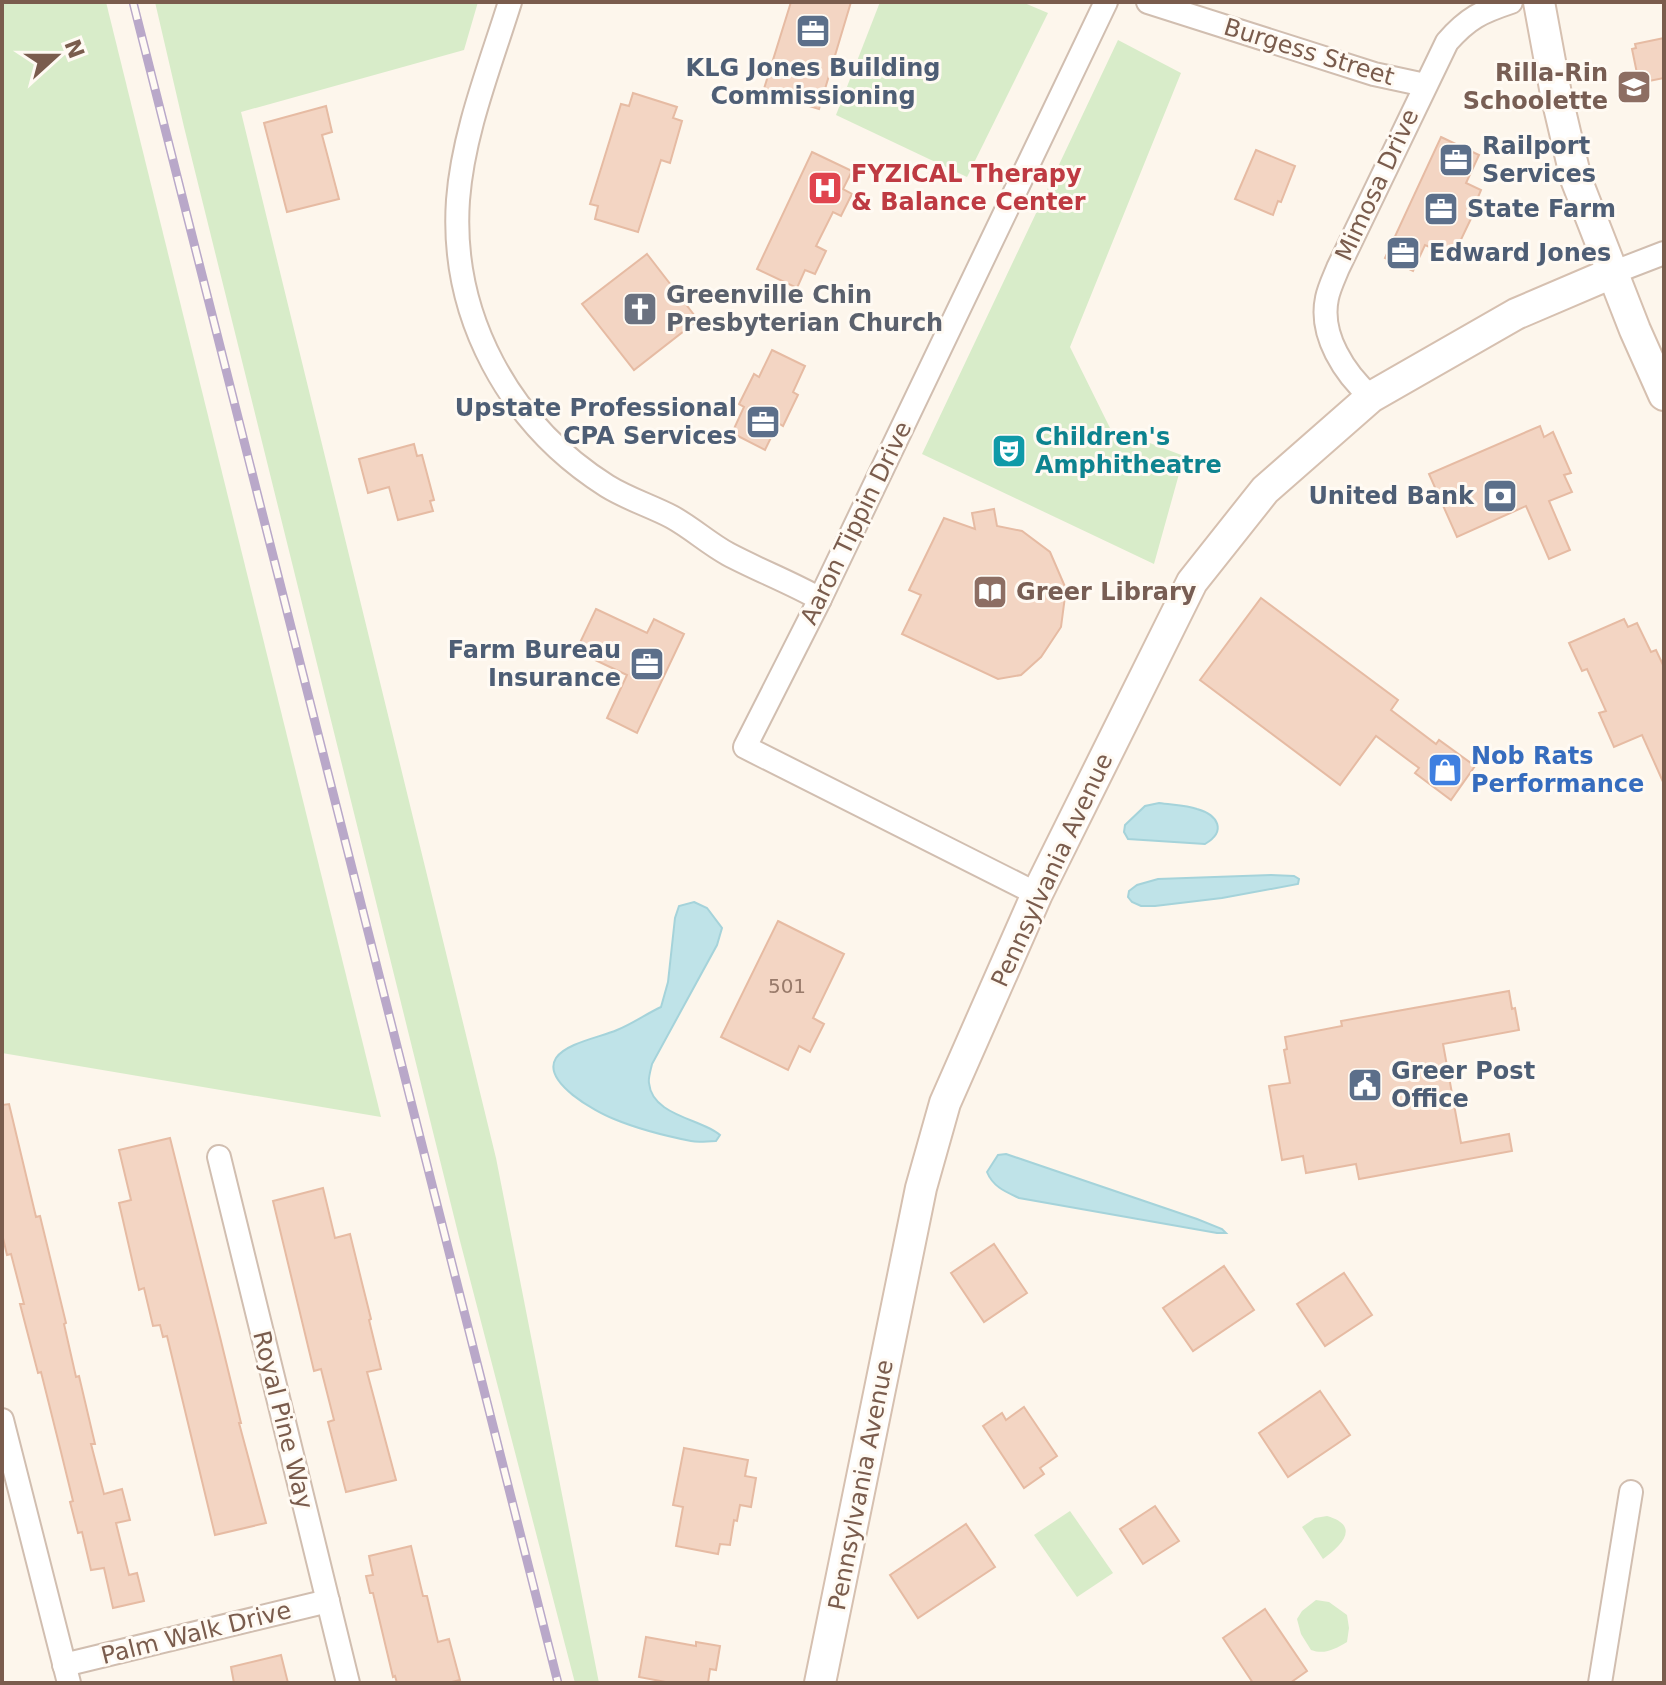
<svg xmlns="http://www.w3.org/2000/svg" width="1666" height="1685" viewBox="0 0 1666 1685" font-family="'DejaVu Sans',sans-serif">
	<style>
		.green { fill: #d8ecc9 }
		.water { fill: #bfe3e8; stroke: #a5d3da; stroke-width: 2 }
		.building { fill: #f3d5c3; stroke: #e6bba3; stroke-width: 2 }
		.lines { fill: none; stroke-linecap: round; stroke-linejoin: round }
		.street-casing { stroke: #d1beb0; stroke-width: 26 }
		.secondary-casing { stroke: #d6c0b0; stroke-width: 34 }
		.street { stroke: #fff; stroke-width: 22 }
		.secondary { stroke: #fff; stroke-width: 30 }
		.rail-casing { stroke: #b9a8c9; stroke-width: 9 }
		.rail { stroke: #fffaf3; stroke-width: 6; stroke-dasharray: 18; stroke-linecap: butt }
		.labels { text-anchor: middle; stroke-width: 6; stroke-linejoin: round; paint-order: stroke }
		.number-label { font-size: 20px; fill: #987a6a }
		.street-label { font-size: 24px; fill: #7a5c4d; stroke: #fffaf3 }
		.service-label { font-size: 24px; font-weight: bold; fill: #4e5e75; stroke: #fffaf3; text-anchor: start }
		.education-label { font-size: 24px; font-weight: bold; fill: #785e54; stroke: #fffaf3; text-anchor: end }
		.health-label { font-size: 24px; font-weight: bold; fill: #be3a42; stroke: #fffaf3; text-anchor: start }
		.worship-label { font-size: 24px; font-weight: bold; fill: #5b616d; stroke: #fffaf3; text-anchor: start }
		.culture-label { font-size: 24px; font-weight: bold; fill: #0d838f; stroke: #fffaf3; text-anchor: start }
		.shop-label { font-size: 24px; font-weight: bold; fill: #366cbe; stroke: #fffaf3; text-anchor: start }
	</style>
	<rect width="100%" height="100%" fill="#fdf6ec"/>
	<g class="green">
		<polygon points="2,2 106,2 381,1117 2,1053"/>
		<polygon points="155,2 478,2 464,50 241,112 496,1158 599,1683 575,1683 460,1241 184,127"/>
		<polygon points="880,2 1022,2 1048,13 967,177 836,115"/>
		<polygon points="1118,40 1181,73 1070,347 1110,428 1184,456 1154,564 922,454"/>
		<polygon points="1070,1511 1113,1573 1077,1597 1034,1535"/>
		<path d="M 1327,1516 C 1361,1526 1342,1545 1323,1559 L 1302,1527 L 1315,1518 Z"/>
		<path d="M 1316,1600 L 1329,1602 L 1347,1615 L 1349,1628 L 1347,1642 C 1335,1649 1325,1655 1311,1650 L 1301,1634 L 1297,1619 L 1302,1611 Z"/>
	</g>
	<g class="water">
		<path d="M 1159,803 C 1172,805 1186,805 1197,809 C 1218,815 1227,831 1205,844 L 1128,839 L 1124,832 L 1125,825 L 1145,806 Z"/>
		<polygon points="1271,875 1294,876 1299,879 1298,884 1222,898 1155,906 1141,906 1132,902 1128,897 1129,891 1137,885 1158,879"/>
		<path d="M 694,902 L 707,908 L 722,928 L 717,945 L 652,1064 C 651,1069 648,1078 649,1083 C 652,1116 702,1119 720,1135 L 716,1141 C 707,1141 699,1143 691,1141 C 666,1136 638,1129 614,1119 C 596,1112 541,1082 556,1058 C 566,1043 601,1037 617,1030 C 632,1024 646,1014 661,1007 L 668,982 L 675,918 L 679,906 Z"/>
		<path d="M 1006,1154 L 1197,1219 L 1222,1229 L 1226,1233 L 1217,1233 L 1019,1198 C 1006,1192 993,1187 987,1172 L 998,1155 Z"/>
	</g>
	<g class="building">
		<polygon points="791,2 851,2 819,109 763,92"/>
		<polygon points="1664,38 1664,78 1639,83 1632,49 1636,48 1635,44"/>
		<polygon points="633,93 677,107 673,118 682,121 670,163 661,160 638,232 595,219 598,206 590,204 621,104 629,106"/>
		<polygon points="326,106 332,132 322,135 339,199 287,212 264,123"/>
		<polygon points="1441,137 1479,155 1466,183 1481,190 1476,202 1478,204 1457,248 1450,245 1446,254 1425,245 1413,271 1385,258"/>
		<polygon points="1256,150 1295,166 1281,202 1278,201 1273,215 1235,199"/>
		<polygon points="812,152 852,171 843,189 852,194 841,216 833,212 816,246 826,251 815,274 805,270 797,288 757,269"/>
		<polygon points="647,254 698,320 634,370 582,304"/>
		<polygon points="772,350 805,366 793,392 798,395 783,426 778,423 765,450 732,433 744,407 739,404 754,374 759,377"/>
		<polygon points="1540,426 1544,437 1553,432 1571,473 1564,475 1572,492 1549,501 1570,550 1549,559 1526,506 1457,537 1429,474"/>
		<polygon points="414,444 417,456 422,455 434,500 430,501 433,511 398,520 389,487 368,493 359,459"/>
		<polygon points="994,509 997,526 1022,531 1050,552 1066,589 1061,627 1041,657 1021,675 998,679 902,634 921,595 909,590 944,518 975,529 972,513"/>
		<polygon points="1261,598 1398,700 1391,710 1436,744 1439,740 1475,766 1451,800 1415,773 1419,768 1376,736 1340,785 1200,680"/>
		<polygon points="596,609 647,633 654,619 684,634 637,733 607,718 627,675 576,651"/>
		<polygon points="1624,619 1628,627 1637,623 1651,652 1656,650 1664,667 1664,784 1642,735 1614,747 1599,713 1606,711 1587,669 1582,671 1569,643"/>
		<polygon points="778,921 844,954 813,1018 824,1024 810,1052 799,1046 788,1070 721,1037"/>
		<polygon points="1509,991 1512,1009 1515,1008 1519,1030 1443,1044 1461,1143 1509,1134 1512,1151 1359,1179 1356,1164 1306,1173 1303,1156 1282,1160 1269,1086 1290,1083 1284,1050 1287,1049 1285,1037 1342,1026 1341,1021"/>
		<polygon points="9,1104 36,1217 40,1216 66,1323 64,1324 76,1377 79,1376 95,1444 91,1444 104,1494 122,1489 130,1520 116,1523 129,1575 137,1573 144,1601 113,1608 104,1568 91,1570 82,1532 78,1533 70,1502 73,1501 61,1452 41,1372 38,1373 20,1304 24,1304 11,1254 7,1255 2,1234 2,1105"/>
		<polygon points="170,1138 220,1337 241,1423 239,1423 266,1523 215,1535 167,1336 163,1337 160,1325 153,1326 144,1288 139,1290 119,1203 131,1200 119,1150"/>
		<polygon points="323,1188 335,1238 350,1234 362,1283 371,1319 369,1320 381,1369 367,1372 396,1480 346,1492 328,1422 334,1420 321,1369 314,1371 273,1201"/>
		<polygon points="994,1244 1027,1293 984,1322 951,1273"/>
		<polygon points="1224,1266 1254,1310 1193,1351 1163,1308"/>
		<polygon points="1344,1273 1372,1315 1325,1346 1297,1304"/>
		<polygon points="1320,1391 1350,1435 1288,1477 1259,1433"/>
		<polygon points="1024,1407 1057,1456 1040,1468 1044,1474 1024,1488 983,1426 1002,1413 1006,1420"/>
		<polygon points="684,1448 748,1460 745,1476 756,1478 751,1507 740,1505 737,1521 734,1520 730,1545 720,1544 718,1554 676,1546 683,1507 673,1505"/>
		<polygon points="1155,1506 1179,1541 1143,1564 1120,1529"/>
		<polygon points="966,1524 995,1567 918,1618 890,1575"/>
		<polygon points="411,1546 423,1596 427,1596 438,1642 449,1639 460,1680 448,1683 397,1683 395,1676 393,1677 373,1593 370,1593 366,1576 373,1575 369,1556"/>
		<polygon points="1265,1609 1307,1671 1290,1683 1253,1683 1223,1638"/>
		<polygon points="646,1637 696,1646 696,1642 720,1646 716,1670 710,1669 708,1683 671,1683 639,1677"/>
		<polygon points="281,1655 288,1683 234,1683 231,1667"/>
	</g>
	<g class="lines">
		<g class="street-casing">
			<g id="street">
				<path d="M 510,2 C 490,66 463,133 458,200 C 450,316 509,424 607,486 C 628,499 651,506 672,517 C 692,528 708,543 728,554 C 758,570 790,582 820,599"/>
				<polyline points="1148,2 1374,74 1425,85"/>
				<polyline points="1612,273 1664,253"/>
				<path d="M 1371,397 C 1345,374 1319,335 1327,298 C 1329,288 1334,278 1338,268 L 1447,42 C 1468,18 1481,12 1511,2"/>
				<polyline points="1037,894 745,747 820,599 1106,2"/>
				<polyline points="219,1157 348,1683"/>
				<polyline points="2,1420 69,1683"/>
				<polyline points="64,1665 328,1601"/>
				<polyline points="1600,1683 1631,1492"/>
			</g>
		</g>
		<g class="secondary-casing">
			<g id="secondary">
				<polyline points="1539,2 1556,94 1576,179 1635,330 1664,395"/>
				<polyline points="820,1683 921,1188 945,1103 1037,894 1192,582 1265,490 1371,397 1516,314 1612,273"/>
			</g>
		</g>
		<use href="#street" class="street"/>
		<use href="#secondary" class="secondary"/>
		<g class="rail-casing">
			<polyline id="rail" points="133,2 558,1683"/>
		</g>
		<use href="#rail" class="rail"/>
	</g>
	<defs>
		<g id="office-square" transform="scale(1.8)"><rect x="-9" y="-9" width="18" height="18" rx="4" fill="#5c6f8a" stroke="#fffaf3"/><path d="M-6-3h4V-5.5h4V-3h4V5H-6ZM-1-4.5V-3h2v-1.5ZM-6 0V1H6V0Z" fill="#fff"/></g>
		<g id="school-square" transform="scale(1.8)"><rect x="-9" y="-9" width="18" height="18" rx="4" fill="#8d6e63" stroke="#fffaf3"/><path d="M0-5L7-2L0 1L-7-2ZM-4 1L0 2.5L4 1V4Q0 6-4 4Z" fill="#fff"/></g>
		<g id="hospital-square" transform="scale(1.8)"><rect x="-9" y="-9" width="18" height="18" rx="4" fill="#e0444e" stroke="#fffaf3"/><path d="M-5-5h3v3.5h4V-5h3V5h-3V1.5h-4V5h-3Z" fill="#fff"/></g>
		<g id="church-square" transform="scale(1.8)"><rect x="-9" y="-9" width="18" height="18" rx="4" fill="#6b7280" stroke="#fffaf3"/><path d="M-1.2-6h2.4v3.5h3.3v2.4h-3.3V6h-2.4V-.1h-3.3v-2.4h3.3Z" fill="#fff"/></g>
		<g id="theatre-square" transform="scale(1.8)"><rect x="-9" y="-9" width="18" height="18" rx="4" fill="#0f9aa8" stroke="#fffaf3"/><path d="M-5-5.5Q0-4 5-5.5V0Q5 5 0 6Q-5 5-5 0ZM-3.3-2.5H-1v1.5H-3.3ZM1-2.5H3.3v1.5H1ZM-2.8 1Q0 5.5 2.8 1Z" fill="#fff"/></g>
		<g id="bank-square" transform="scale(1.8)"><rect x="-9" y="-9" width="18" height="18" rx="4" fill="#5c6f8a" stroke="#fffaf3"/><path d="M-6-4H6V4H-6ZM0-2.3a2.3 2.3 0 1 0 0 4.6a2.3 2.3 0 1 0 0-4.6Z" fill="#fff"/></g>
		<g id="library-square" transform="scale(1.8)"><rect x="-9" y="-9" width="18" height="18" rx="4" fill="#8d6e63" stroke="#fffaf3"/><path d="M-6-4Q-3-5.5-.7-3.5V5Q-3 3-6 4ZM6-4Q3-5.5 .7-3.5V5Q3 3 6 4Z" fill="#fff"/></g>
		<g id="shop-square" transform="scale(1.8)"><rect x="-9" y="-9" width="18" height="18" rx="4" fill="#3f7fe0" stroke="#fffaf3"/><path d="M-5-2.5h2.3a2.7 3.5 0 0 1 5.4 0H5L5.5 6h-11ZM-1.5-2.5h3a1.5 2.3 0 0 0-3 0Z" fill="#fff"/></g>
		<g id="civic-square" transform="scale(1.8)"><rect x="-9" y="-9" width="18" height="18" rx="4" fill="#5c6f8a" stroke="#fffaf3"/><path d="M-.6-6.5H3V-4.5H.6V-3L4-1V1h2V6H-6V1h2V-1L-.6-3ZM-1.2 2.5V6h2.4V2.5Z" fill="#fff"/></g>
	</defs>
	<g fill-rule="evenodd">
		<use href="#office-square" x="813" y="31"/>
		<use href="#school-square" x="1634" y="87"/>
		<use href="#office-square" x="1456" y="160"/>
		<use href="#hospital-square" x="825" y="188"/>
		<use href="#office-square" x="1441" y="209"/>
		<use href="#office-square" x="1403" y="253"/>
		<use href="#church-square" x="640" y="309"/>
		<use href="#office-square" x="763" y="422"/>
		<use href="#theatre-square" x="1009" y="451"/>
		<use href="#bank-square" x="1500" y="496"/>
		<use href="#library-square" x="990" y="592"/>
		<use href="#office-square" x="647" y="664"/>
		<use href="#shop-square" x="1445" y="770"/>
		<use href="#civic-square" x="1365" y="1085"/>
	</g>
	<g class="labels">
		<g class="number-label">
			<text x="787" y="993">501</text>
		</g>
		<g class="street-label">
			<text transform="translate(1309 52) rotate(17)" y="8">Burgess Street</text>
			<text transform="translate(1377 185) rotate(-65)" y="8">Mimosa Drive</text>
			<text transform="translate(856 523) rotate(-64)" y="8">Aaron Tippin Drive</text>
			<text transform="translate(1052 870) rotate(-65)" y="8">Pennsylvania Avenue</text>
			<text transform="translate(283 1420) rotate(76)" y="8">Royal Pine Way</text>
			<text transform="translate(861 1485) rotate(-79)" y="8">Pennsylvania Avenue</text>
			<text transform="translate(196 1633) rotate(-14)" y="8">Palm Walk Drive</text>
		</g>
		<g class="service-label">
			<text x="813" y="76" text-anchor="middle">KLG Jones Building<tspan x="813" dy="28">Commissioning</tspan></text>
			<text x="1482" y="154">Railport<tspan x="1482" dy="28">Services</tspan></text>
			<text x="1467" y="217">State Farm</text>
			<text x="1429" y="261">Edward Jones</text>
			<text x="737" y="416" text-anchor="end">Upstate Professional<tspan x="737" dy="28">CPA Services</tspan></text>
			<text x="1474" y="504" text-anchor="end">United Bank</text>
			<text x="621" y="658" text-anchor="end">Farm Bureau<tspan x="621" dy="28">Insurance</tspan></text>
			<text x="1391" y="1079">Greer Post<tspan x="1391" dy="28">Office</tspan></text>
		</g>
		<g class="education-label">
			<text x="1608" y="81">Rilla-Rin<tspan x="1608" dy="28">Schoolette</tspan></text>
			<text x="1016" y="600" text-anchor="start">Greer Library</text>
		</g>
		<g class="health-label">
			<text x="851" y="182">FYZICAL Therapy<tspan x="851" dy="28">&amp; Balance Center</tspan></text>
		</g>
		<g class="worship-label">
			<text x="666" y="303">Greenville Chin<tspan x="666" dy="28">Presbyterian Church</tspan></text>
		</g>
		<g class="culture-label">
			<text x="1035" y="445">Children's<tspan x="1035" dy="28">Amphitheatre</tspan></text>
		</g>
		<g class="shop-label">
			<text x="1471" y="764">Nob Rats<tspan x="1471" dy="28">Performance</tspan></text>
		</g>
	</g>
	<rect width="1666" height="1685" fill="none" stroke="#7a5c4d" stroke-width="8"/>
	<g transform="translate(56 56) rotate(69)" stroke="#fffaf3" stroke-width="6" paint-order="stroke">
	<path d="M0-6L14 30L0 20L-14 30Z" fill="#7a5c4d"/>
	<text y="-12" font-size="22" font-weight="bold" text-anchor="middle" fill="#7a5c4d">N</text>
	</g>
</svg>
